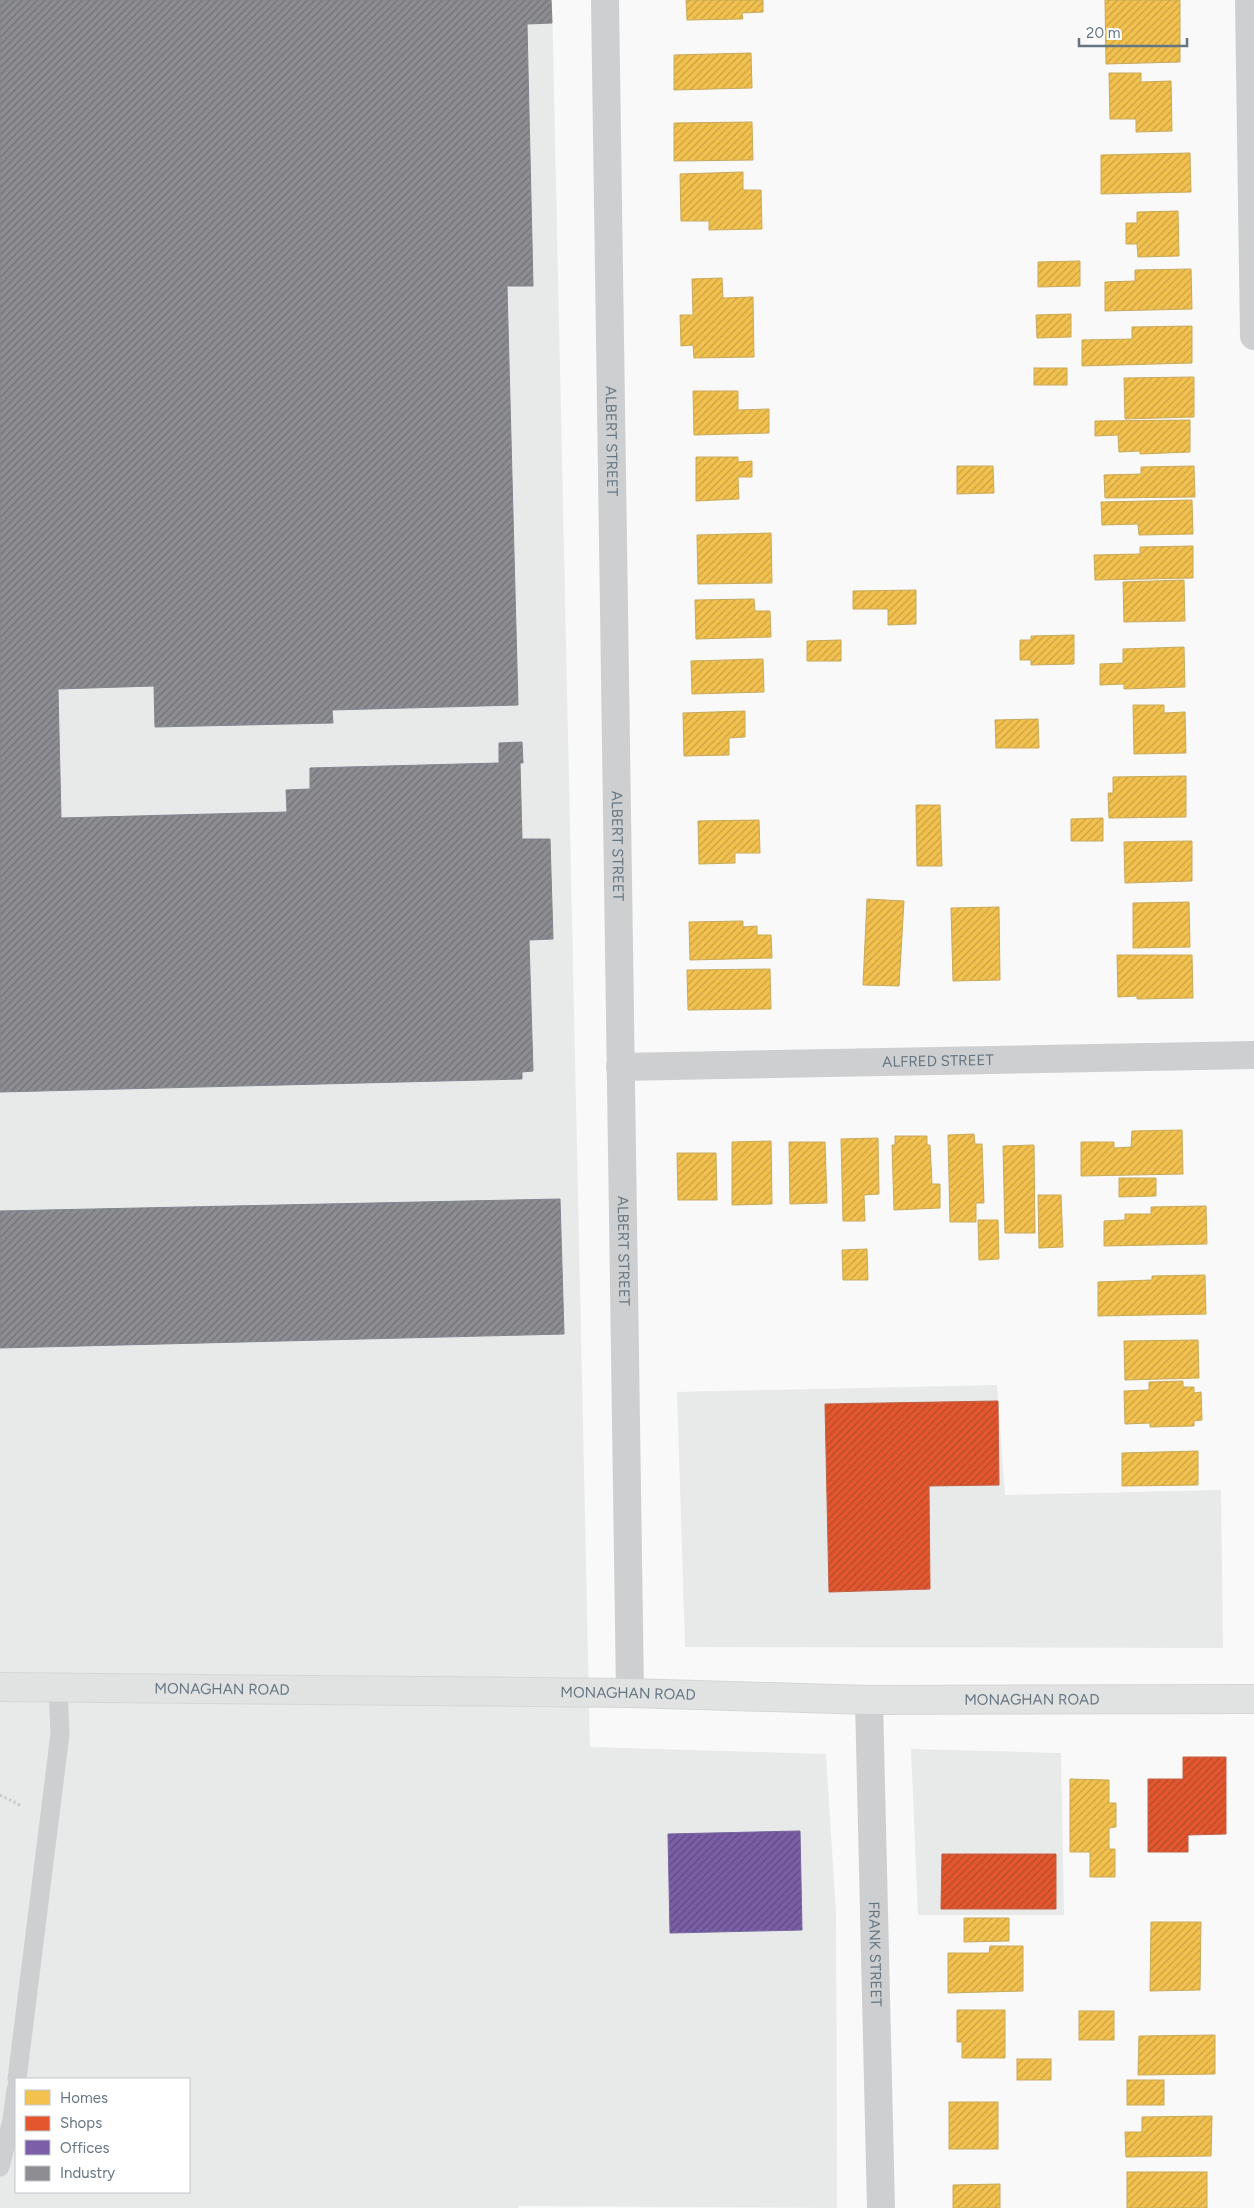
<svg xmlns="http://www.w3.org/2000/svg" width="1254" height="2208" viewBox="0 0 1254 2208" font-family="Figtree,sans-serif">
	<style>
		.built { fill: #e8e9e9; fill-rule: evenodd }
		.homes { fill: url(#homes-hatch); stroke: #c8aa5e }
		.shops { fill: url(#shops-hatch); stroke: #be6048 }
		.offices { fill: url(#offices-hatch); stroke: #74659c }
		.industry { fill: url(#industry-hatch); stroke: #81868e }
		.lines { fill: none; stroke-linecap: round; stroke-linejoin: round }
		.secondary-casing { stroke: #d5d6d7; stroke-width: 30 }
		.path { stroke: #cbcccd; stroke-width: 3; stroke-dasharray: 2.5 2.5; stroke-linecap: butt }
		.lane { stroke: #cecfd0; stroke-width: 19 }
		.street { stroke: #cecfd0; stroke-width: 28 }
		.secondary { stroke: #e1e2e2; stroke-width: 28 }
		.labels { text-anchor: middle; stroke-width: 5; stroke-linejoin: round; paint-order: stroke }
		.street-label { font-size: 15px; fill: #657683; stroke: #fff }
	</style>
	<defs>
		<pattern id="homes-hatch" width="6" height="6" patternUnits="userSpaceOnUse" patternTransform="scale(1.25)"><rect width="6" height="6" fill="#f2c14e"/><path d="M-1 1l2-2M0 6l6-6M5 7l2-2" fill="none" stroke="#c8a146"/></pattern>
		<pattern id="shops-hatch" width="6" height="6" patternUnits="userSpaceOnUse" patternTransform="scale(1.25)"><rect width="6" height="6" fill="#e4572e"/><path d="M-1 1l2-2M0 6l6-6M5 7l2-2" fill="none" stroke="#b24a2c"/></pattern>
		<pattern id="offices-hatch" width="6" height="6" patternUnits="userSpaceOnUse" patternTransform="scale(1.25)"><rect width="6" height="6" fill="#7b5ea7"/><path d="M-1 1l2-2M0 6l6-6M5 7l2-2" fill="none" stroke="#5f4c81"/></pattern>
		<pattern id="industry-hatch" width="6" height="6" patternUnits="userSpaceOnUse" patternTransform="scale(1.25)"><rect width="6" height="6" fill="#8d8d92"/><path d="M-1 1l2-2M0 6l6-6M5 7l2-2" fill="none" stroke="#717277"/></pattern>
	</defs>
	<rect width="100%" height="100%" fill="#f9f9f9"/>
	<g class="built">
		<path d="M 0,0 L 552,0 L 590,1747 L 826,1754 L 836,1913 L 837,2208 L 519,2206 L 518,2208 L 0,2208 ZM 16,2079 L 189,2079 L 189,2192 L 16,2192 Z"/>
		<polygon points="997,1385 1005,1495 1221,1490 1223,1648 685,1647 677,1392"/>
		<polygon points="911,1749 1061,1753 1064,1915 918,1915"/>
	</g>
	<g class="homes">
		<polygon points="686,0 763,0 763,12 742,13 743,19 687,20"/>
		<polygon points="1105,0 1180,0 1180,62 1106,64"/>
		<polygon points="751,53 752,88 674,90 674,55"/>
		<polygon points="1109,73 1141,73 1141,82 1171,81 1172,131 1136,132 1136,119 1110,119"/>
		<polygon points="752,122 753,160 674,161 674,123"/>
		<polygon points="1190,153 1191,192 1101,194 1101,155"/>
		<polygon points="743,172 743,190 761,190 762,229 709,230 709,221 681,221 680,174"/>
		<polygon points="1178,211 1179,256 1138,257 1137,244 1126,244 1126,223 1137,223 1137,212"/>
		<polygon points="1080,261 1080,286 1038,287 1038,262"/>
		<polygon points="1191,269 1192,309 1105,311 1105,282 1135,281 1135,270"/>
		<polygon points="722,278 723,298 753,297 754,357 694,358 693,345 681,346 680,315 693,315 692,279"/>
		<polygon points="1071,314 1071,337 1037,338 1036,315"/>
		<polygon points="1192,326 1192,363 1082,366 1082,340 1132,339 1132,327"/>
		<rect x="1034" y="368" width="33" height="17"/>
		<polygon points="1194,377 1194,417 1125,419 1124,378"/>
		<polygon points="693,391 738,391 738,410 769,409 769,433 694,435"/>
		<polygon points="1190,420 1190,452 1140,454 1140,451 1119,452 1118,435 1095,436 1095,421"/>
		<polygon points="696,457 738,457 738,462 752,461 752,477 738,477 739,499 696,501"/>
		<polygon points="957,466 993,466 994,493 957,494"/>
		<polygon points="1194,466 1195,497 1105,498 1104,475 1141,474 1141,467"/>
		<polygon points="1192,500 1193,534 1139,535 1138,524 1102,525 1101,502"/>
		<polygon points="771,533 772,583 698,584 697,535"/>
		<polygon points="1193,546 1193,578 1095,580 1094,555 1140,554 1140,547"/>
		<polygon points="1184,580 1185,621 1124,622 1123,582"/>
		<polygon points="916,590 916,624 888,625 888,609 853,609 853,591"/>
		<polygon points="754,599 755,611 770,611 771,637 696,639 695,600"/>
		<polygon points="1074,635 1074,664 1031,665 1031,660 1020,660 1020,640 1031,640 1031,636"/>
		<polygon points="841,640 841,661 807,661 807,641"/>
		<polygon points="1184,647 1185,687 1124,689 1124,684 1100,685 1100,664 1123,663 1123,649"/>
		<polygon points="763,659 764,692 692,694 691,661"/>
		<polygon points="1133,705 1164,705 1164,713 1185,712 1186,753 1134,754"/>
		<polygon points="745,711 745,737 729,738 729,755 684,756 683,713"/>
		<polygon points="1038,719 1039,748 996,748 995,720"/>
		<polygon points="1186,776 1186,817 1109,818 1108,793 1113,793 1113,777"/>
		<polygon points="916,805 940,805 942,866 917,866"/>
		<polygon points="1103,818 1103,841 1071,841 1071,819"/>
		<polygon points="759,820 760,853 735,853 735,863 699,864 698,821"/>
		<polygon points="1192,841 1192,881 1125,883 1124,842"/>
		<polygon points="867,899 904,901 899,986 863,985"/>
		<polygon points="1189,902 1190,947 1133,948 1133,903"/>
		<polygon points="999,907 1000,980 953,981 951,908"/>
		<polygon points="743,921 743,927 757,926 757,935 771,935 772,958 690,960 689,922"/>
		<polygon points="1117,955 1192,955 1193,998 1137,999 1137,996 1118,997"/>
		<polygon points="770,969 771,1009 688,1010 687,970"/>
		<polygon points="1182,1130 1183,1174 1081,1176 1081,1142 1114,1142 1114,1148 1131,1147 1132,1131"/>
		<polygon points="974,1134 975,1144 982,1144 984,1203 976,1203 976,1222 950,1222 948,1135"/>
		<polygon points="895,1136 927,1136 927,1145 930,1145 932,1184 940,1184 940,1208 894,1210 892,1145 895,1145"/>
		<polygon points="878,1138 879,1194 864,1195 865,1221 843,1221 841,1139"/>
		<polygon points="771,1141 772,1204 732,1205 732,1142"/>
		<polygon points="789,1142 825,1142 827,1203 790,1204"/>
		<polygon points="1034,1145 1035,1233 1005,1233 1003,1146"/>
		<polygon points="677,1153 716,1153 717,1200 678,1200"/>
		<polygon points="1119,1178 1156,1178 1156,1196 1119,1197"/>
		<polygon points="1038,1195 1061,1195 1063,1247 1039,1248"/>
		<polygon points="1206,1206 1207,1244 1104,1246 1104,1221 1125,1220 1125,1214 1151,1214 1151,1207"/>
		<polygon points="978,1220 998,1220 999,1259 979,1260"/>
		<polygon points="867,1249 868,1280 843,1280 842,1250"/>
		<polygon points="1205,1275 1206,1314 1098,1316 1098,1282 1152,1280 1152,1276"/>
		<polygon points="1198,1340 1199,1378 1125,1380 1124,1341"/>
		<polygon points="1183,1381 1183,1387 1194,1387 1194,1393 1201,1392 1202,1420 1194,1421 1194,1426 1150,1427 1150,1423 1125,1424 1124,1391 1149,1390 1149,1382"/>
		<polygon points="1198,1451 1198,1485 1122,1486 1122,1453"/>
		<polygon points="1070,1779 1109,1780 1109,1803 1116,1803 1116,1827 1109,1828 1109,1849 1115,1849 1115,1877 1090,1877 1090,1852 1070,1852"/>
		<polygon points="964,1918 1009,1918 1009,1941 964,1942"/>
		<polygon points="1151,1922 1201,1922 1200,1990 1150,1991"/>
		<polygon points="990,1946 1023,1946 1023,1991 948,1993 948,1953 989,1953"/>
		<polygon points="957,2010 1005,2010 1005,2058 962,2058 962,2042 957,2042"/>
		<rect x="1079" y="2011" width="35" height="29"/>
		<polygon points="1215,2035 1215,2074 1138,2075 1139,2036"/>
		<rect x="1017" y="2059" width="34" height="21"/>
		<rect x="1127" y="2080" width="37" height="25"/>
		<rect x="949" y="2102" width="49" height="47"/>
		<polygon points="1212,2116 1211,2156 1126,2157 1125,2132 1142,2132 1142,2117"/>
		<rect x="1127" y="2172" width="80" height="36"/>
		<polygon points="1000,2184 1000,2208 953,2208 953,2185"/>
	</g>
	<g class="shops">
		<polygon points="998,1401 999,1485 929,1486 930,1589 829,1592 825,1404"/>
		<polygon points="1183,1757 1226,1757 1226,1834 1188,1835 1188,1852 1148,1852 1148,1779 1183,1779"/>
		<polygon points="942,1854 1056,1854 1056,1909 941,1909"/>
	</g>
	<polygon class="offices" points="800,1831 802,1930 670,1933 668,1834"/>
	<g class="industry">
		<polygon points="0,0 551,0 552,23 527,24 533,286 507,286 518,705 332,710 333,723 155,727 154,686 58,689 61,818 287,812 286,790 310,789 310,768 499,763 499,743 522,742 523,763 520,763 522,839 550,839 553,939 529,940 533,1071 522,1072 522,1079 0,1092"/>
		<polygon points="560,1199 564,1334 0,1348 0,1211"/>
	</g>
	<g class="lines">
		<g class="secondary-casing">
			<g id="secondary">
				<path id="s4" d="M 0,1687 L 630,1693 L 869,1700 L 1254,1699"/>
			</g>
		</g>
		<polyline class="path" points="0,1795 22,1806"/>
		<g class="lane">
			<polyline points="17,2079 60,1734 58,1688"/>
			<polyline points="0,2167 12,2120 16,2089"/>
		</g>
		<g class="street">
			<path id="s1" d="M 605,0 L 630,1693"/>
			<polyline points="1249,0 1254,336"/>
			<path id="s2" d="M 620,1067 L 1254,1055"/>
			<path id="s3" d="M 869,1700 L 881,2208"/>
		</g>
		<use href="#secondary" class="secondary"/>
	</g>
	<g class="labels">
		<g class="street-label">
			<text dy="5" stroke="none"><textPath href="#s1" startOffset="441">ALBERT STREET</textPath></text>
			<text dy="5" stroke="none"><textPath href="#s1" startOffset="846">ALBERT STREET</textPath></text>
			<text dy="5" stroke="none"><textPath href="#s2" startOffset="318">ALFRED STREET</textPath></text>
			<text dy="5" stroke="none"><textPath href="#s1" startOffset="1251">ALBERT STREET</textPath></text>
			<text dy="5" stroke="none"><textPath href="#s4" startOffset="222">MONAGHAN ROAD</textPath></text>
			<text dy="5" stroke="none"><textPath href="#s4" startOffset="628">MONAGHAN ROAD</textPath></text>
			<text dy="5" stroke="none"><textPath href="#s4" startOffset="1032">MONAGHAN ROAD</textPath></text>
			<text dy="5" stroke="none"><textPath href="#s3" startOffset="254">FRANK STREET</textPath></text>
		</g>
	</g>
	<rect x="15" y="2078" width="175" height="115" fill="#ffffff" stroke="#c1c8cd"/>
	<rect x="25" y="2090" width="25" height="15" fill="#f2c14e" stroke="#c1c8cd"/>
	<text x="60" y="2103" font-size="15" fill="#657683">Homes</text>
	<rect x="25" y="2116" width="25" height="15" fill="#e4572e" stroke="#c1c8cd"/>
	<text x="60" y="2128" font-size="15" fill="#657683">Shops</text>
	<rect x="25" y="2140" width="25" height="15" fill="#7b5ea7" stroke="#c1c8cd"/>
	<text x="60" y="2153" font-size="15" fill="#657683">Offices</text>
	<rect x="25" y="2166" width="25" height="15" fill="#8d8d92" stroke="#c1c8cd"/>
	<text x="60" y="2178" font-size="15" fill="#657683">Industry</text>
	<path d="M1079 38v8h108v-8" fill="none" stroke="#657683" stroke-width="2.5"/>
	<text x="1086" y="38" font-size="15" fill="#657683" stroke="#ffffff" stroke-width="4" paint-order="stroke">20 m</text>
</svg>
